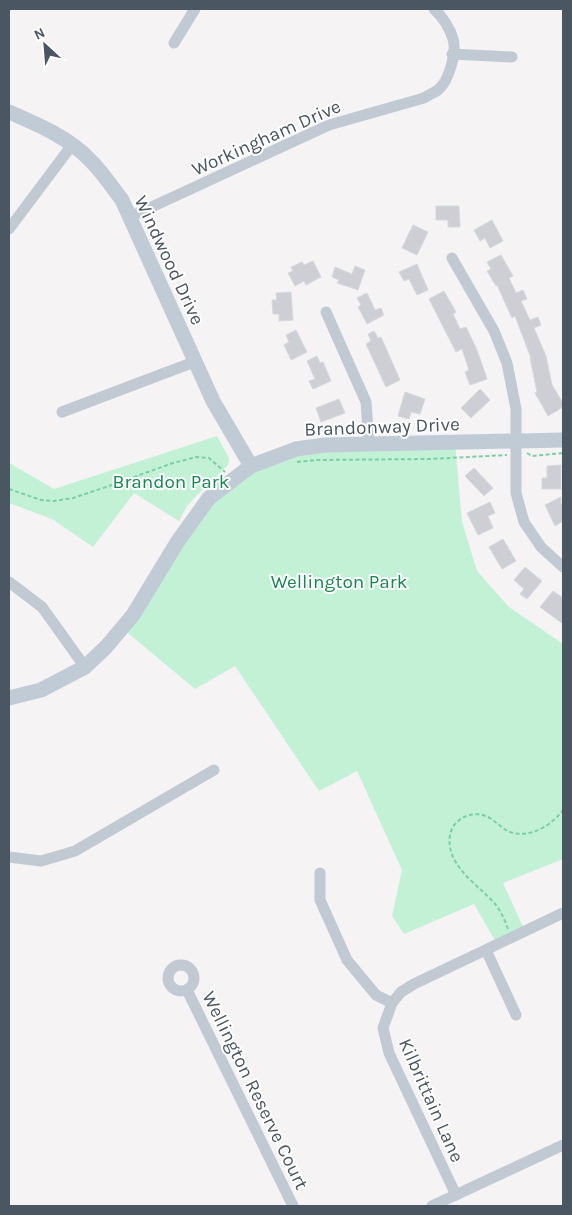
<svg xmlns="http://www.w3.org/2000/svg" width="572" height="1215" viewBox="0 0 572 1215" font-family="Karla,sans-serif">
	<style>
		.green { fill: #c3f1d5 }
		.building { fill: #cdcfd5; stroke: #d7d9de }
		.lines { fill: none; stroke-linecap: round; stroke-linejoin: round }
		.path { stroke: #7ad0a6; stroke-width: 2; stroke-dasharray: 4 2.5; stroke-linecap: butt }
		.street { stroke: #c1cad2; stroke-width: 11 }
		.secondary { stroke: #c1cbd6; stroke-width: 15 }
		.labels { text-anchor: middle; stroke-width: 4; stroke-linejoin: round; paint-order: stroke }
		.street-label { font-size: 19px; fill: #4a5661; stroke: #fff }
		.park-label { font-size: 19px; fill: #17864f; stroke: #fff }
	</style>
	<rect width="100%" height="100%" fill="#f5f3f3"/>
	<g class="green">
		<polygon points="217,436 229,458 228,465 198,494 187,506 179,521 134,493 93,547 52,519 9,503 9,463 54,489"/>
		<polygon points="455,443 462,522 477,571 509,607 563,644 563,859 503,883 525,931 497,944 474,904 404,934 392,916 402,870 357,771 319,791 235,666 195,689 123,629 178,541 244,471 296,449"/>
	</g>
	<g class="building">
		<polygon points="436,206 459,206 460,227 448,227 448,220 436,220"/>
		<polygon points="492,220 503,241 490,248 485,238 480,241 474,230"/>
		<polygon points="413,225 428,232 417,255 402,248"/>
		<polygon points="501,255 513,276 509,278 516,293 523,290 527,299 521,301 530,320 538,317 541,325 534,328 546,356 552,385 563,403 563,407 548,416 535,393 537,392 530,358 531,358 515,316 512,318 497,285 496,286 487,271 491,269 487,262"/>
		<polygon points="313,261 321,277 306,285 304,281 295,286 288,273 293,271 291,267 302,262 304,265"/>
		<polygon points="417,264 428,290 417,295 409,279 404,281 399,272"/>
		<polygon points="355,266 365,270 358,290 337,283 339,280 332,277 335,267 352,274"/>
		<polygon points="444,291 456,312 453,314 460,329 466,327 477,350 487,379 470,385 465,372 469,370 462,349 456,352 429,299"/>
		<polygon points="291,292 293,320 279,321 279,314 273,314 272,300 277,300 276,293"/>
		<polygon points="367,293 375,310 381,308 384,315 367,324 358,307 361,305 357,298"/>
		<polygon points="296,330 307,352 291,360 284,345 289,342 286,335"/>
		<polygon points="374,331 378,338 381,337 400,380 386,387 366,344 371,341 368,334"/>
		<polygon points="317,356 320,363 323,362 331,381 313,389 309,381 315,379 307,361"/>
		<polygon points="480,389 490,400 471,418 461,408"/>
		<polygon points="405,392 425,399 420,414 411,412 409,419 398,416"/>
		<polygon points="339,399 345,413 321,422 316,408"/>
		<polygon points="561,465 561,489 542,489 542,478 547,478 547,466"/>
		<polygon points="474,468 493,488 484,496 465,476"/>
		<polygon points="561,497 561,504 563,503 563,521 555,526 545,505"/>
		<polygon points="490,502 495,513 488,516 493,528 478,535 467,513"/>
		<polygon points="503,539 516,561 502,569 489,547"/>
		<polygon points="525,567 542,581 527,599 520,594 524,589 514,580"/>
		<polygon points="553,591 563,598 563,624 540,607"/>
	</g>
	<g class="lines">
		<g class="path">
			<polyline points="527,453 532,456 563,453"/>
			<polyline points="297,462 317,460 430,459 507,455"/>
			<polyline points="9,489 41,500 54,501 73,498 106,487 173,463 196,457 209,458 225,472"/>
			<path d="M 508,929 C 505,921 502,913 496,905 C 479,885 445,866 450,835 C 453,819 472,809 488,817 C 496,821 502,829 510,832 C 530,839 552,825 563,810"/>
		</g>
		<g class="street">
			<polyline points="174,43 195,9"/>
			<polyline points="452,54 512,57"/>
			<path d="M 130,217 L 329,125 L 424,98 C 428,95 434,93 438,90 C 449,81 457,52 453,39 C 450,28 442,16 434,9"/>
			<polyline points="9,229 72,145"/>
			<polyline points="452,258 494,331 507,363 516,409 516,493 524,522 541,547 563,567"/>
			<polyline points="326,312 366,402 369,444"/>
			<polyline points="62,412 194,362"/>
			<polyline points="9,582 42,607 85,667"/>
			<polyline points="9,857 41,861 75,851 214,770"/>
			<polyline points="320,873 320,900 347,960 376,995 392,1003"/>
			<polyline points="486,950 516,1015"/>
			<circle cx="181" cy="978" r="13"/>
			<polyline points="187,990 293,1206"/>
			<polyline points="456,1195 389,1053 383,1028 392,1003 401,992 414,984 563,913"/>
			<polyline points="432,1206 563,1145"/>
		</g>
		<g class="secondary">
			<path d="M 9,112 C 37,124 70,138 91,161 C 103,173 112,187 122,200 L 213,401 L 251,466"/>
			<polyline points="9,698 41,690 85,667 106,647 133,615 178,541 209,498 251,466 296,449 325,445 563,440"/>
		</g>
	</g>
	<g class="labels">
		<g class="street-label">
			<text transform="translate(266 137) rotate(-24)" y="7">Workingham Drive</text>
			<text transform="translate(170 260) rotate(65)" y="7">Windwood Drive</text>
			<text transform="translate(382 426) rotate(-2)" y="7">Brandonway Drive</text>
			<text transform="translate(256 1090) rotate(64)" y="7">Wellington Reserve Court</text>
			<text transform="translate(432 1100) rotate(66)" y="7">Kilbrittain Lane</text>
		</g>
		<g class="park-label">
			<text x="171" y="488">Brandon Park</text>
			<text x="339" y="588">Wellington Park</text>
		</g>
	</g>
	<rect width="572" height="1215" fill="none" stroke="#4a5661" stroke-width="20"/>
	<g transform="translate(45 45) rotate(334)" stroke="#ffffff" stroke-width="4" paint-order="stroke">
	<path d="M0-4L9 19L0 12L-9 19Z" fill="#4a5661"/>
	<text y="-8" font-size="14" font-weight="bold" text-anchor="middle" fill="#4a5661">N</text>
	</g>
</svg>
